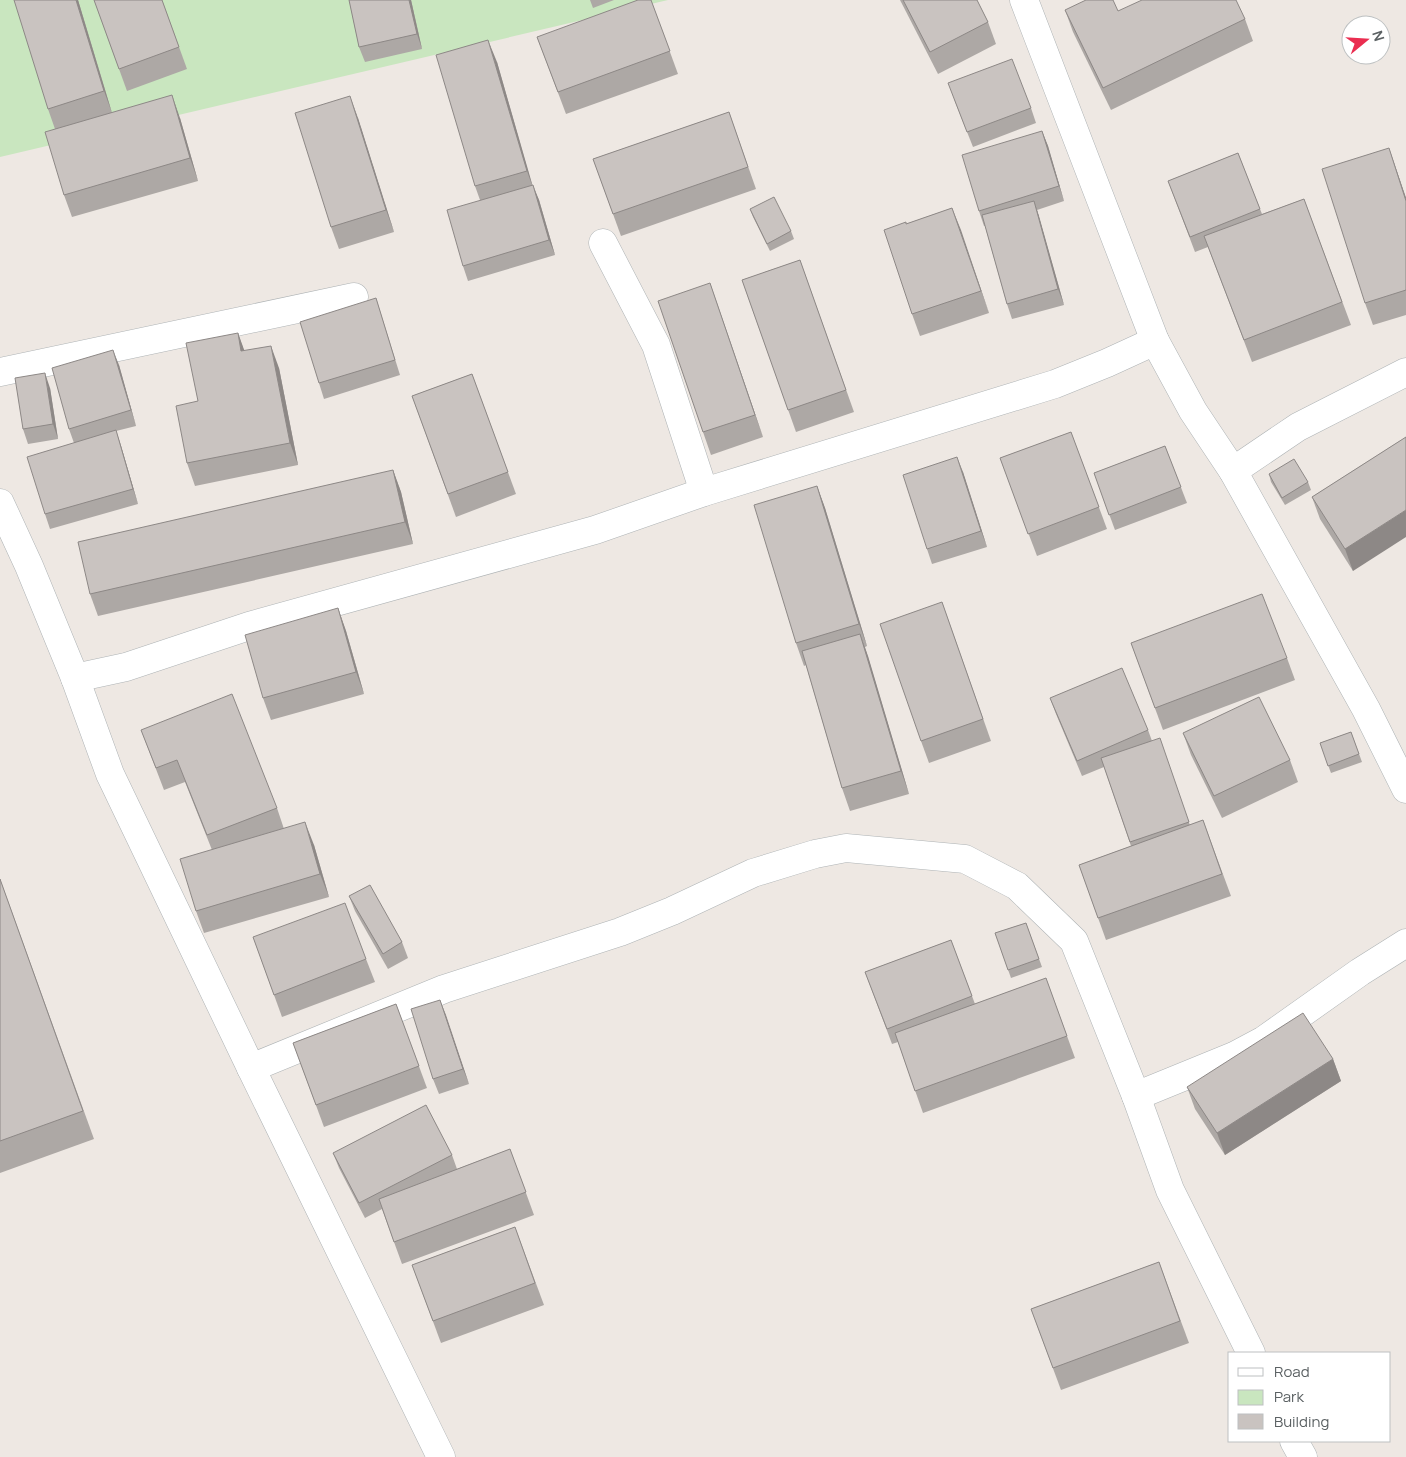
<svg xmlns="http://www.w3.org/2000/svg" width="1406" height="1457" viewBox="0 0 1406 1457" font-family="Manrope,sans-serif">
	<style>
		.green { fill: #c9e6bf }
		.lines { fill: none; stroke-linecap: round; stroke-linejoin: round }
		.minor-casing { stroke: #aeb3b5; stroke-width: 29 }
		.minor { stroke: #fff; stroke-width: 28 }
		.wall { fill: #ada8a5 }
		.shaded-wall { fill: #8d8886 }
		.building { fill: #c9c3c0; stroke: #8d8886 }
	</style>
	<rect width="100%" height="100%" fill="#eee8e3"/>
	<polygon class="green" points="0,0 668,0 0,157"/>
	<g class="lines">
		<g class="minor-casing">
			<g id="minor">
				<polyline points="1024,0 1155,341"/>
				<polyline points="603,243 656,345 704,492"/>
				<polyline points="0,372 354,297"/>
				<polyline points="1233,471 1298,427 1406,372"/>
				<polyline points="0,503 29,566 75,678 110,774 251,1068 441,1457"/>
				<polyline points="75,678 126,667 249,626 595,530 704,492 1055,384 1107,363 1155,341 1193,411 1233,471 1366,709 1406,789"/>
				<polyline points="251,1068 444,989 620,932 672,911 753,873 815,854 846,848 965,859 1017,886 1074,941 1136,1096 1234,1056 1264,1040 1360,972 1406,943"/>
				<polyline points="1136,1096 1170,1190 1251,1353"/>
				<polyline points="1294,1441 1303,1457"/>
			</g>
		</g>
		<use href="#minor" class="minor"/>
	</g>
	<g class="wall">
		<polygon points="78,0 112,113 180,118 198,181 72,217 64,195 55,129 48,109"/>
		<polygon points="94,0 162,0 187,69 127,91"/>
		<polygon points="349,0 411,0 422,49 365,62 359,47"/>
		<polygon points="590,0 614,0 593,8"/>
		<polygon points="651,0 678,74 566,114 537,37"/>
		<polygon points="900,0 977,0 988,22 996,44 938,74"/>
		<polygon points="1065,10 1118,11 1245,19 1253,41 1111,110 1073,32"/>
		<polygon points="497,62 532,185 539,200 555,255 468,281 463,266 480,200 475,186"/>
		<polygon points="954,99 1031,108 1036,123 973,147"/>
		<polygon points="729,112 756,189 621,236 593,159"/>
		<polygon points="358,118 394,232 339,249 331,227"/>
		<polygon points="1042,131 1048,146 1064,201 1037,210 1064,305 1012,319 1007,304 985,226 984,226 979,211"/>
		<polygon points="1389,148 1406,198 1406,315 1373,325 1365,303"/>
		<polygon points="1238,153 1262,214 1304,199 1351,325 1252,362 1208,247 1195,252 1168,181"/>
		<polygon points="952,208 989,313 920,336 912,314 906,224"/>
		<polygon points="750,209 791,231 794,239 770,251 753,217"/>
		<polygon points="800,260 854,412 796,432 742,280"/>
		<polygon points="710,283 763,437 711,455 703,432"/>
		<polygon points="376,298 381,314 400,375 324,399 319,383"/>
		<polygon points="238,333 244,351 279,368 298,465 195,486 187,463 198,401"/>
		<polygon points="119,365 136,426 116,431 121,446 138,504 50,529 45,514 74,443 69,429"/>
		<polygon points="472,374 516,494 456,517 412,396"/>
		<polygon points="50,388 58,439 28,444 23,429"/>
		<polygon points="1071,432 1107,529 1037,556 1000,458"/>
		<polygon points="1406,437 1353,571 1320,519 1312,497"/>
		<polygon points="1165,446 1187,503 1115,530 1094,473"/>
		<polygon points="393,470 401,492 413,544 98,616 90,594"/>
		<polygon points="963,472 987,547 932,564 927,549"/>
		<polygon points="1269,474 1308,482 1311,490 1285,505 1271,482"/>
		<polygon points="817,486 825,508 867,646 865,647 909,794 850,811 842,788 806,665 804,666 796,643"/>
		<polygon points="942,602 991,741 929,763 921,741"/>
		<polygon points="338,608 346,631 364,694 271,720 263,698"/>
		<polygon points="1131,643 1287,658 1295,680 1163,730"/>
		<polygon points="1050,698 1148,730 1152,741 1190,825 1203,820 1231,896 1106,940 1079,865 1131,846 1104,767 1082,776 1056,714"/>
		<polygon points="141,730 277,808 284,829 314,845 329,897 204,933 196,911 212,850 185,782 164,790"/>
		<polygon points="1351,732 1362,762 1331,773 1320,743"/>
		<polygon points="1183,733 1290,760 1298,782 1222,818 1191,755"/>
		<polygon points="0,879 94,1139 0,1173"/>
		<polygon points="349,896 402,942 408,958 388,969 355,911"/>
		<polygon points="1026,923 1042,967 1011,978 995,933"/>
		<polygon points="253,937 366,959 375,982 282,1017"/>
		<polygon points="951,940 975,1004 1046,978 1075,1058 923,1113 898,1042 892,1044 865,972"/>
		<polygon points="440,1000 469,1084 439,1094 433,1079"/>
		<polygon points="396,1004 427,1088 324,1127 293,1043"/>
		<polygon points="1333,1059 1341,1081 1225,1155 1195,1109 1187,1087"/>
		<polygon points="510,1149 534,1215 402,1264 382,1209 365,1218 339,1168 333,1153 452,1155 457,1169"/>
		<polygon points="515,1227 544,1305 441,1343 412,1265"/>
		<polygon points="1159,1262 1189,1343 1061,1390 1031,1309"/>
	</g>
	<g class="shaded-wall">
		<polygon points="76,0 78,0 112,113 104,91"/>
		<polygon points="409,0 411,0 422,49 417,34"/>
		<polygon points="488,40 497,62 535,194 527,171"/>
		<polygon points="172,95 180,118 198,181 190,158"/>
		<polygon points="350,96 358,118 394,232 386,210"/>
		<polygon points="1042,131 1048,146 1064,201 1059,186"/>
		<polygon points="1389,148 1406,198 1406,201"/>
		<polygon points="533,185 539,200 555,255 549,240"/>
		<polygon points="1034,201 1039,216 1064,305 1058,289"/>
		<polygon points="952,208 961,230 989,313 981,291"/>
		<polygon points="710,283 718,306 763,437 755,415"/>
		<polygon points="238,333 246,355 241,351"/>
		<polygon points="271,346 279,368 298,465 290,443"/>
		<polygon points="113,350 119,365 136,426 131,410"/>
		<polygon points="45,373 50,388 58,439 53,424"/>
		<polygon points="116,430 121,446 138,504 133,489"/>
		<polygon points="957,457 963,472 987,547 981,531"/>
		<polygon points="393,470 401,492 413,544 405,522"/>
		<polygon points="817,486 825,508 867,646 859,624"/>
		<polygon points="1406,510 1406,537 1353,571 1345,549"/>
		<polygon points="338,608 346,631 364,694 356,672"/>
		<polygon points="860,634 868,656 909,794 901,771"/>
		<polygon points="305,822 314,845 329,897 320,874"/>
		<polygon points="440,1000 446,1015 469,1084 463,1069"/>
		<polygon points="1333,1059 1341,1081 1225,1155 1217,1133"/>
	</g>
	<g class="building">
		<polygon points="14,0 76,0 104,91 48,109"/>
		<polygon points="94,0 162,0 179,47 119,69"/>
		<polygon points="349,0 409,0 417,34 359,47"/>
		<polygon points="638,0 651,0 670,51 558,92 537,37"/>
		<polygon points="903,0 977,0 988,22 930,52"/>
		<polygon points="1086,0 1113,0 1118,11 1142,0 1236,0 1245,19 1103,88 1065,10"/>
		<polygon points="488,40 527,171 475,186 436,55"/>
		<polygon points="1012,59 1031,108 967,132 948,83"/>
		<polygon points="172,95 190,158 64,195 45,132"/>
		<polygon points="350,96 386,210 331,227 295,113"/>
		<polygon points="729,112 748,167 613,214 593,159"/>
		<polygon points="1042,131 1059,186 979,211 962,155"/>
		<polygon points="1389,148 1406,201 1406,290 1365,303 1322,169"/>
		<polygon points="1238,153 1260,209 1190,237 1168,181"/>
		<polygon points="533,185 549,240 463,266 447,210"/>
		<polygon points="774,197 791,231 767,244 750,209"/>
		<polygon points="1304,199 1342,302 1244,340 1204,236"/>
		<polygon points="1034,201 1058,289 1007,304 982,215"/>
		<polygon points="952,208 981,291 912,314 884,230 906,222 906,224"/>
		<polygon points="800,260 846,390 788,410 742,280"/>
		<polygon points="710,283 755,415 703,432 658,301"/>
		<polygon points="376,298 395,360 319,383 300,322"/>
		<polygon points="238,333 241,351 271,346 290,443 187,463 176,406 198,401 186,343"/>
		<polygon points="113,350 131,410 69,429 52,368"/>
		<polygon points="45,373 53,424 23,429 15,378"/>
		<polygon points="472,374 508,472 448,494 412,396"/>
		<polygon points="116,430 133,489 45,514 27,457"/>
		<polygon points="1071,432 1099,507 1028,534 1000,458"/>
		<polygon points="1406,437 1406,510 1345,549 1312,497"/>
		<polygon points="1165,446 1181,487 1109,515 1094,473"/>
		<polygon points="957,457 981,531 927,549 903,475"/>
		<polygon points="1294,459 1308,482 1282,498 1269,474"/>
		<polygon points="393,470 405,522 90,594 78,542"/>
		<polygon points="817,486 859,624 796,643 754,505"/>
		<polygon points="1262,594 1287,658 1155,708 1131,643"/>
		<polygon points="942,602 983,719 921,741 880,624"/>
		<polygon points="338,608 356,672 263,698 245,635"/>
		<polygon points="860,634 901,771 842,788 802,651"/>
		<polygon points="1122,668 1148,730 1077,761 1050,698"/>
		<polygon points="232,694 277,808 207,835 177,760 156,768 141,730"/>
		<polygon points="1259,697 1290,760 1214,796 1183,733"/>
		<polygon points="1351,732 1359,754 1328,766 1320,743"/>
		<polygon points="1160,738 1189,822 1130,842 1101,758"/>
		<polygon points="1203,820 1222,874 1098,918 1079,865"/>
		<polygon points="305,822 320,874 196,911 180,859"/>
		<polygon points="0,879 83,1111 0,1141"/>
		<polygon points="370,885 402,942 383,954 349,896"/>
		<polygon points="345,903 366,959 274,995 253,937"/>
		<polygon points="1026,923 1039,959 1008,970 995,933"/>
		<polygon points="951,940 972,996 887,1029 865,972"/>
		<polygon points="1046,978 1067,1036 915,1091 895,1033"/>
		<polygon points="440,1000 463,1069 433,1079 411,1009"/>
		<polygon points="396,1004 419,1066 316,1105 293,1043"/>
		<polygon points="1303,1013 1333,1059 1217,1133 1187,1087"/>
		<polygon points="426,1105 452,1155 359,1203 333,1153"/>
		<polygon points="510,1149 526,1192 394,1242 379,1199"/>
		<polygon points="515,1227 535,1283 433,1321 412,1265"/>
		<polygon points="1159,1262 1180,1321 1053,1368 1031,1309"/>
	</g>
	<rect x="1228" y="1352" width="162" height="90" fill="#ffffff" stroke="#bdc0c1"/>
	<rect x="1238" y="1368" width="25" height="8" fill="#ffffff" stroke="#bdc0c1"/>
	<text x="1274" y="1377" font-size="15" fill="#5b6163">Road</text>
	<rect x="1238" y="1390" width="25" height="15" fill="#c9e6bf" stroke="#bdc0c1"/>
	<text x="1274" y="1402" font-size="15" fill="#5b6163">Park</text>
	<rect x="1238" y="1414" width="25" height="15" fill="#c9c3c0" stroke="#bdc0c1"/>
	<text x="1274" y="1427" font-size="15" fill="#5b6163">Building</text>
	<g transform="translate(1366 40) rotate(72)"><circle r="24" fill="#ffffff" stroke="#bdc0c1"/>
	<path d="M0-4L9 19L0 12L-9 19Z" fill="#ea2d50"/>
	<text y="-8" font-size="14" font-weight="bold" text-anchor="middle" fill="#5b6163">N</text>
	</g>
</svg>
